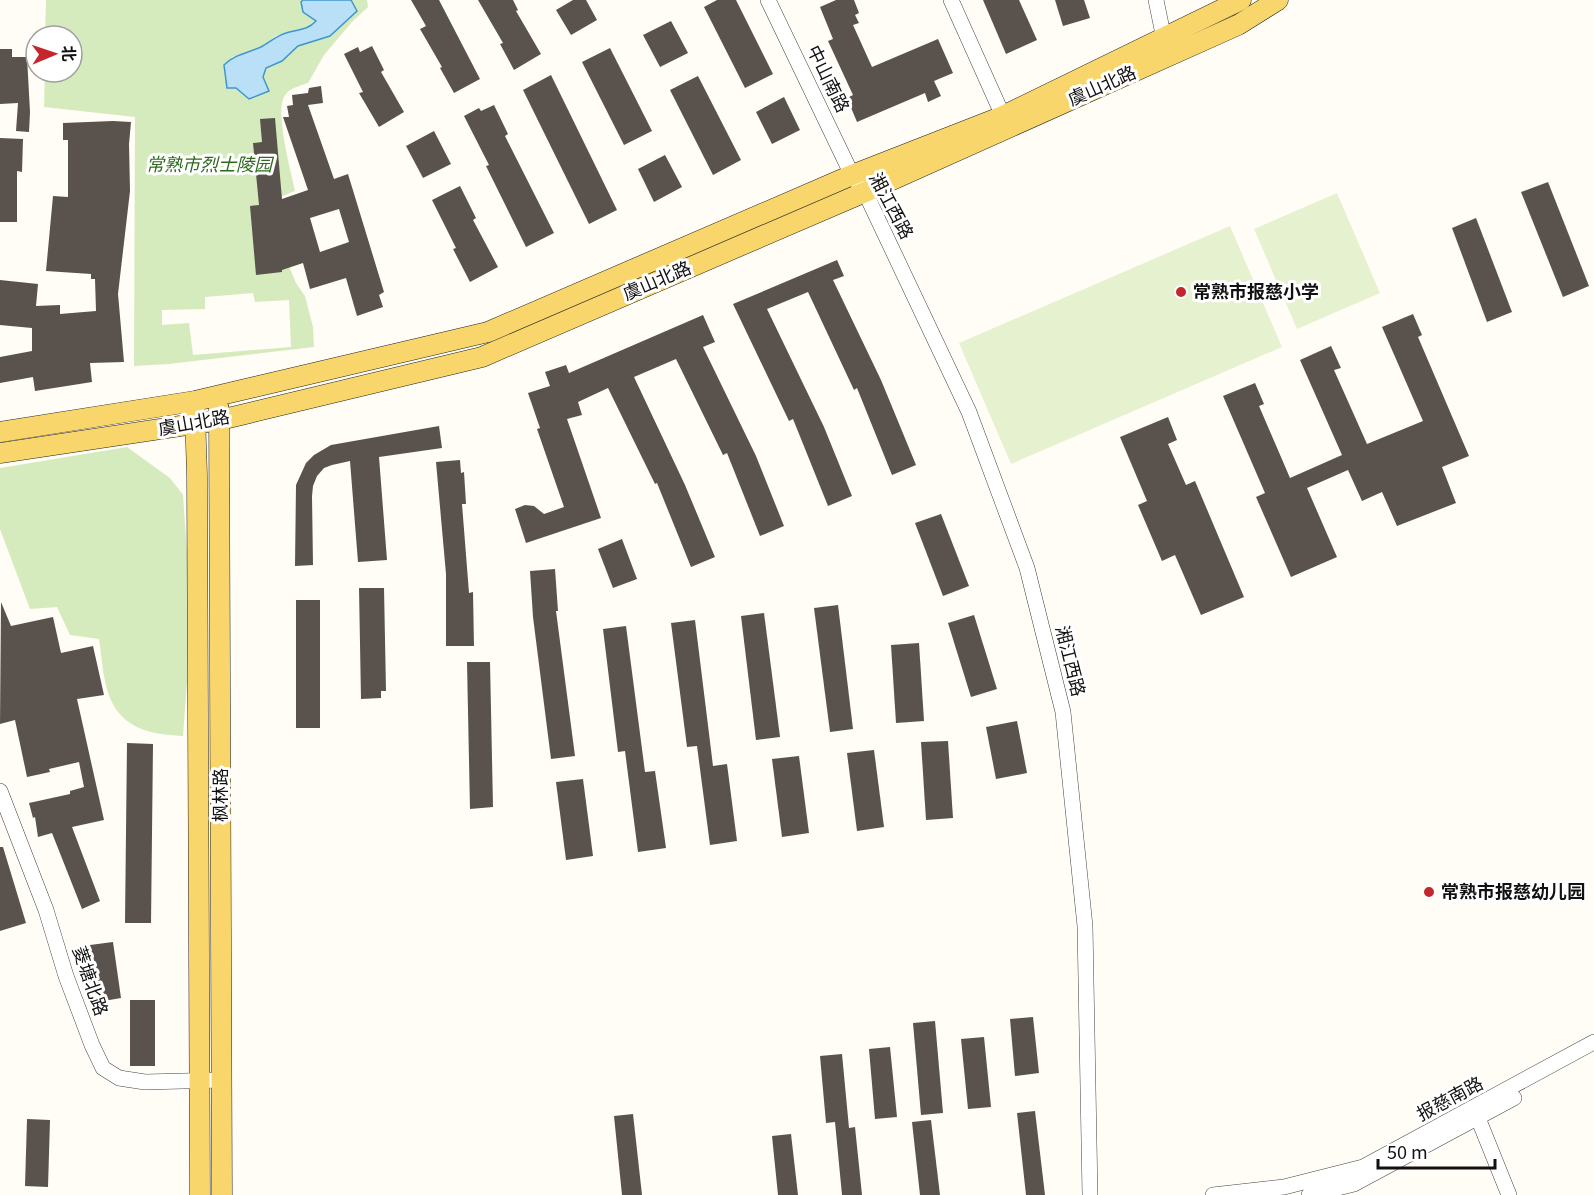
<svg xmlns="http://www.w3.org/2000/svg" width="1594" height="1195" viewBox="0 0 1594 1195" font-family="Georgia,'Noto Sans SC',serif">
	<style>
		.green { fill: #d5ebbd; fill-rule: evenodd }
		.pitch { fill: #e6f2cf }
		.water { fill: #b9e0f7; stroke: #3f96cf; stroke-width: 1.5 }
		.building { fill: #5a524d; fill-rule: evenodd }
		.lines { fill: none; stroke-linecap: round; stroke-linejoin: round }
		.minor-casing { stroke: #444; stroke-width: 16 }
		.major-casing { stroke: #222; stroke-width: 21 }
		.minor { stroke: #fff; stroke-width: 15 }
		.major { stroke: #f9d66b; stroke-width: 20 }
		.poi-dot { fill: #c4262e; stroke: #fff; stroke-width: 2 }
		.labels { text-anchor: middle; stroke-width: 6; stroke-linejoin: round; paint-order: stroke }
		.street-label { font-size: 18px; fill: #111; stroke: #fff }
		.park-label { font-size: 18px; font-style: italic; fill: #2f6b1f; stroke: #fff }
		.poi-label { font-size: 18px; font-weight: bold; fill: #111; stroke: #fff; text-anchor: start }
	</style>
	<rect width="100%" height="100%" fill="#fffdf5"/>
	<g class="green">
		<path d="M 46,0 L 303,0 L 301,2 L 316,21 C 305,32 290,30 276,36 C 271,38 269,43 264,45 C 255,51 243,54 232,57 L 236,88 L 243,92 L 269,91 L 263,77 L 266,68 L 282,61 L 298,46 L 331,36 L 357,11 L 351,0 L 367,0 L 368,7 L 352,22 L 324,55 L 308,83 C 300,86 288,88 284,97 C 275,113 291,171 295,191 L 277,198 L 284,254 L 296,283 L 305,296 L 313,327 L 314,347 L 169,364 L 134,366 L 135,117 L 44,107 L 45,72 L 72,72 L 72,36 L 45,36 ZM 253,293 L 255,302 L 289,300 L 291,347 L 193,355 L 189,323 L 162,325 L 162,310 L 205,309 L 205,297 Z"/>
		<path d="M 127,447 L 170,478 L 183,495 L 187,553 L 187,682 L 183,736 C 173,735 161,735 151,732 C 103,719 105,679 99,639 L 70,635 L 57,607 L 30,609 L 0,529 L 0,468 Z"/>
	</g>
	<g class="pitch">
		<polygon points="1337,193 1380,293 1297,329 1254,229"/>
		<polygon points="1230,226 1282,347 1011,464 959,343"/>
	</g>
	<path class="water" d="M 303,0 L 351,0 L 357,11 L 330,36 L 298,46 L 282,61 L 266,68 L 263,77 L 269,91 L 249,99 L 236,88 L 227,88 L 224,65 C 235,54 248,53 261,47 C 270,42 276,36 286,33 C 297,29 307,31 316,21 L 303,12 L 301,2 Z"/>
	<g class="building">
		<polygon points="411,0 439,0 480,79 454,93 440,68 442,67 420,29 426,26"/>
		<polygon points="478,0 513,0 518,10 516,11 541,54 514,70 500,44 503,43"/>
		<polygon points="573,0 586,0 597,20 571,35 556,10"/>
		<polygon points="717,0 736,0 773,74 745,88 704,7"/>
		<polygon points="836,0 854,0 859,13 855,15 859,23 853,25 872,67 938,39 953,73 934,81 941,96 928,102 925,93 857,122 847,98 853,95 828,41 833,39 820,7"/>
		<polygon points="983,0 1019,0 1037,40 1006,54"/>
		<polygon points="1055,0 1084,0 1090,18 1063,26"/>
		<polygon points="671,21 688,53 660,67 643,35"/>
		<polygon points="372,46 384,70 381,72 404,112 379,127 359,93 363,92 344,54 358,47 360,52"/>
		<polygon points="610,48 652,131 624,145 582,62"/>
		<polygon points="0,49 12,49 12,57 27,57 30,112 29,132 16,131 18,103 0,104"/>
		<polygon points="551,75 617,210 589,224 523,90"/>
		<polygon points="698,76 741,160 713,175 670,90"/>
		<path d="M 321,86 L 323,103 L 308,105 L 334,179 L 348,174 L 384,292 L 379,295 L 383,307 L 357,316 L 346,278 L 310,289 L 303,263 L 282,270 L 282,272 L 256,275 L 250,206 L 259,205 L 253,143 L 262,142 L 260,119 L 275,118 L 282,199 L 308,190 L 283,117 L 289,117 L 287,106 L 293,105 L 292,95 L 308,93 L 309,88 ZM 339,209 L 349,242 L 320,252 L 310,218 Z"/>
		<polygon points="784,97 800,130 772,144 756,112"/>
		<polygon points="494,105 508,134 505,136 554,233 526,247 486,166 489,165 464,116 479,108 481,111"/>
		<polygon points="113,121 131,122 129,144 130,191 118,294 124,362 90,363 92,382 35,391 33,377 0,383 0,357 32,351 32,328 0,325 0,280 38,284 36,306 60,305 60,314 96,311 95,279 91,279 91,274 46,271 53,196 68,197 68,140 63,140 63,123"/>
		<polygon points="434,131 451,164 423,178 406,146"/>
		<polygon points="0,138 23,139 22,172 17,171 17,222 0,222"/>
		<polygon points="665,155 682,187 654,202 638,169"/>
		<polygon points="1548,182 1589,286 1563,297 1521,192"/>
		<polygon points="460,186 476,218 473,220 498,267 470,282 453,249 456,248 432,200"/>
		<polygon points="1476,218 1512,312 1487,322 1452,228"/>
		<polygon points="837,260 844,276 833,280 881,380 916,465 892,475 857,388 854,390 808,292 767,309 824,427 852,496 828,506 793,419 789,421 733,304"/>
		<polygon points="1413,314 1422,335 1418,337 1469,456 1442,467 1456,503 1397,526 1382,492 1362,501 1348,470 1307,488 1337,557 1291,577 1256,497 1265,493 1223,396 1255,383 1264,404 1259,406 1290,478 1342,455 1300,360 1331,346 1341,368 1334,370 1367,444 1423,421 1382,327"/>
		<polygon points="703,315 715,342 703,347 756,456 784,526 760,536 727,453 723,455 676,359 634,377 685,485 715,557 691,567 657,483 655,484 608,388 578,402 582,415 567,419 601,518 526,543 515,509 525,505 534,506 544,514 564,507 537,429 540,428 528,393 550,386 545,372 566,365 569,373"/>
		<polygon points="1168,417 1177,440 1168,444 1186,485 1195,481 1244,597 1201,615 1175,555 1162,561 1138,505 1147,501 1120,437"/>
		<polygon points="439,426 442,448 379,457 387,560 358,562 350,461 332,465 324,468 317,476 313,486 312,496 313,565 295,566 296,485 306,463 314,455 331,445"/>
		<polygon points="460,460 461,473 464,472 466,504 462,504 469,593 473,592 474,646 446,646 446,574 436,462"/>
		<polygon points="941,514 969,586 943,596 915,523"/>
		<polygon points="622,539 637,579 613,588 598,549"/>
		<polygon points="555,569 558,611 556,611 575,756 551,759 533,617 530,571"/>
		<polygon points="359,588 384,588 386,691 381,691 381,698 361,699"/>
		<rect x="296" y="600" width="24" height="128"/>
		<polygon points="1,602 11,626 53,617 61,653 93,646 104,695 77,699 104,820 72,827 100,901 82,909 52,833 38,837 35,817 33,818 29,803 70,794 70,791 84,787 79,762 49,769 50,772 27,777 15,720 0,724"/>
		<polygon points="838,605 853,729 830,732 814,608"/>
		<polygon points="764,613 780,737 756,740 741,616"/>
		<polygon points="974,615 997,689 971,697 948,623"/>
		<polygon points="695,620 713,766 727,764 737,841 710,845 697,746 687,747 671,623"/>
		<polygon points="626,626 645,772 655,771 666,848 638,852 625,751 618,752 603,629"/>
		<polygon points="919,643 924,721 896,723 891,645"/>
		<polygon points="467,662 490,662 493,807 470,809"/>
		<polygon points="1017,721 1027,773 996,779 986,727"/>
		<polygon points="948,741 953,818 926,820 921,742"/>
		<polygon points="127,743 153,744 151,923 125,923"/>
		<polygon points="874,750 884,827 857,831 847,753"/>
		<polygon points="799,756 809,833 782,837 772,759"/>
		<polygon points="583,779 593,856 566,860 556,782"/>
		<polygon points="0,847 3,847 26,923 0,931"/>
		<polygon points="113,942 121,998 98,1002 90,945"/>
		<rect x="130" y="1000" width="25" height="66"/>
		<polygon points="1033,1017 1039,1073 1015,1076 1010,1019"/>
		<polygon points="935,1021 943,1113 921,1115 913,1023"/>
		<polygon points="984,1037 991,1107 968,1109 961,1039"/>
		<polygon points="890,1047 897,1117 875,1119 869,1049"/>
		<polygon points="842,1054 849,1128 855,1127 862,1195 842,1195 835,1122 826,1123 820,1056"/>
		<polygon points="1035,1111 1045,1195 1026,1195 1017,1113"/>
		<polygon points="633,1114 642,1195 622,1195 614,1116"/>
		<polygon points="27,1119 50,1120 48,1187 25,1186"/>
		<polygon points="931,1120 940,1195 920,1195 912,1122"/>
		<polygon points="791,1134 798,1195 778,1195 772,1136"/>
	</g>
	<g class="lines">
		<g class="minor-casing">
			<g id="minor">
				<polyline points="768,0 852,175 865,192 969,412 1027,568 1063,712 1085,926 1090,1195"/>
				<polyline points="951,0 1003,116"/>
				<polyline points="1156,0 1164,39"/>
				<polyline points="0,791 46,910 66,976 92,1045 103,1068 119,1078 145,1082 222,1080"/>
				<polyline points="1478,1118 1509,1195"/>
				<polyline points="1213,1195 1284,1187 1363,1167 1594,1042"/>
				<polyline points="1309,1195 1354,1184 1514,1098"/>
			</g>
		</g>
		<g class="major-casing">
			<g id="major">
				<polyline points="219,409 222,1195"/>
				<polyline points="195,413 197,475 200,1195"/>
				<polyline points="0,432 195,401 488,332 852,175 1003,116 1241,0"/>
				<polyline points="0,453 220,420 482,357 865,192 1238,25 1278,0"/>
			</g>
		</g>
		<use href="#minor" class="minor"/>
		<use href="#major" class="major"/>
	</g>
	<g class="poi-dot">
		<circle cx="1181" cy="292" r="6"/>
		<circle cx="1429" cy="892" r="6"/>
	</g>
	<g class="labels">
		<g class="street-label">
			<text transform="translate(828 79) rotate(64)" y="6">中山南路</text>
			<text transform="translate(1102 86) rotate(-24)" y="6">虞山北路</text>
			<text transform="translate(891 206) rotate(62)" y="6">湘江西路</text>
			<text transform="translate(657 281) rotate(-23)" y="6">虞山北路</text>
			<text transform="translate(194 423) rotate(-10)" y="6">虞山北路</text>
			<text transform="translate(1070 661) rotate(76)" y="6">湘江西路</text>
			<text transform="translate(221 795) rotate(-90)" y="6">枫林路</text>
			<text transform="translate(90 981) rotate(71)" y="6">菱塘北路</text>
			<text transform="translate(1450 1099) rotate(-28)" y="6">报慈南路</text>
		</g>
		<g class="park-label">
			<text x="209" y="171">常熟市烈士陵园</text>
		</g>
		<g class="poi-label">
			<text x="1193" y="298">常熟市报慈小学</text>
			<text x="1441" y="898">常熟市报慈幼儿园</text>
		</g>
	</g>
	<g transform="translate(54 54) rotate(88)"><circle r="28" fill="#ffffff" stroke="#a0a0a0" stroke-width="1.5"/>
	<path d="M0-4.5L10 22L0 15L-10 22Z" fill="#c4262e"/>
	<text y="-9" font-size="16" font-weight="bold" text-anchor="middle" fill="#111111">北</text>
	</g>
	<path d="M1378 1159v9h117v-9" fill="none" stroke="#111111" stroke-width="3"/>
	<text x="1387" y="1159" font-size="18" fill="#111111" stroke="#ffffff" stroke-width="4.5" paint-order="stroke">50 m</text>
</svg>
